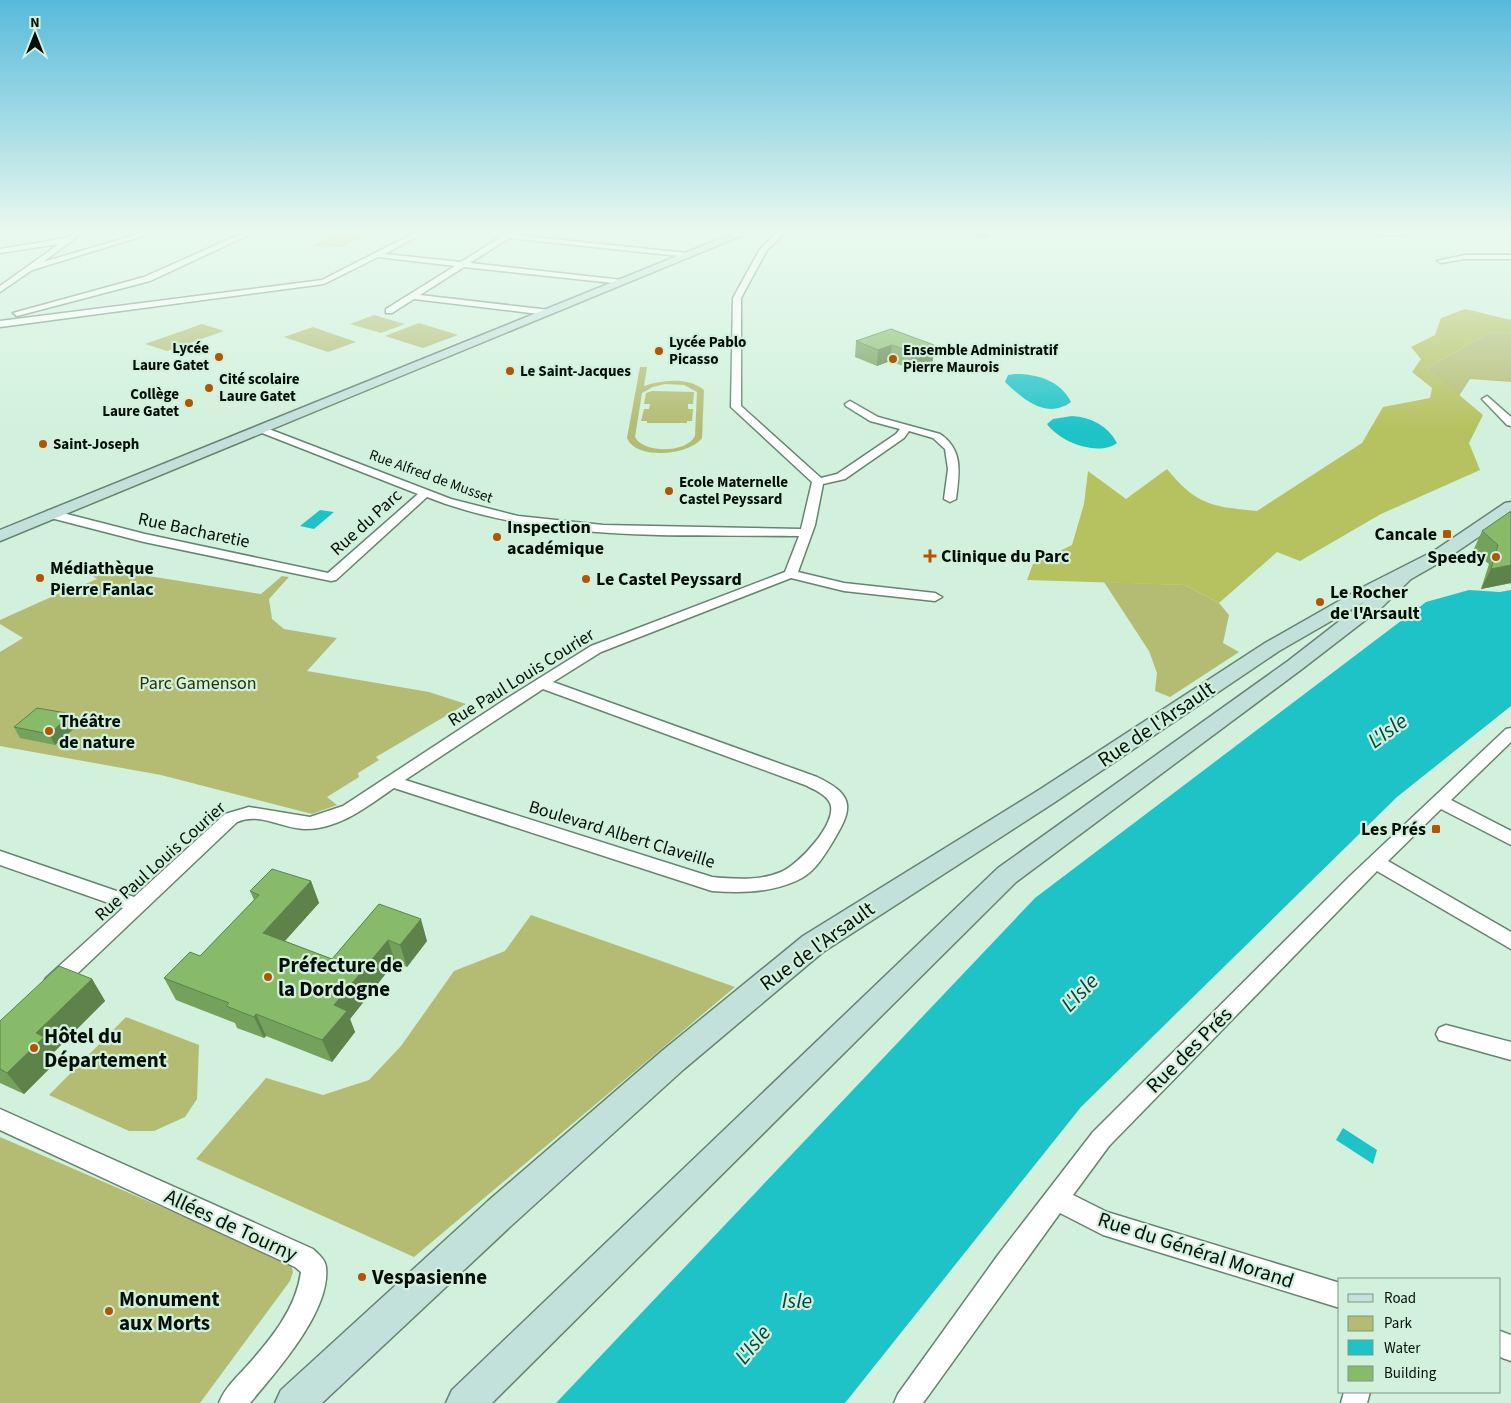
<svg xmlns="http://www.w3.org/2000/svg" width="1511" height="1403" viewBox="0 0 1511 1403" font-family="'Source Sans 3',sans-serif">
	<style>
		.green { fill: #b3bc72; fill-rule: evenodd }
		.forest { fill: #b6c160 }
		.water { fill: #1ec3c8 }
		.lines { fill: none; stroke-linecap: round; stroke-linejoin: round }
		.street-casing { stroke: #678371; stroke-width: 3 }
		.secondary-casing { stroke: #678371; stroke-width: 3 }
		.street { fill: #fff; fill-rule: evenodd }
		.secondary { fill: #c2e1db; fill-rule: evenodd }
		.wall { fill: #74a15b }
		.shaded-wall { fill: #5e834a }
		.building { fill: #87bb6a; stroke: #5e834a }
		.poi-dot { fill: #b35500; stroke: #d1f1dc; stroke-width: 2 }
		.labels { text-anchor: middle; stroke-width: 4.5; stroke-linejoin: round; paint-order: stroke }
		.far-poi-label { font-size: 15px; font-weight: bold; fill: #050e08; stroke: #d1f1dc; text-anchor: start }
		.far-street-label { font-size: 15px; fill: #050e08; stroke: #d1f1dc }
		.street-label { font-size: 18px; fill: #050e08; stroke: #d1f1dc }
		.poi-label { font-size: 18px; font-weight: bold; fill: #050e08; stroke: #d1f1dc; text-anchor: start }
		.park-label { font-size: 18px; fill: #2c2f05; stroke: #d1f1dc }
		.near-street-label { font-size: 21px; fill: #050e08; stroke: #d1f1dc }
		.near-poi-label { font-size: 21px; font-weight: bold; fill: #050e08; stroke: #d1f1dc; text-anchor: start }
		.near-water-label { font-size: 22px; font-style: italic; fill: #004547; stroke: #d1f1dc }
	</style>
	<rect width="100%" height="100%" fill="#d1f1dc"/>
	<g class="green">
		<polygon points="374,315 405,324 381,333 350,324"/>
		<polygon points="419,323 458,335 423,348 385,336"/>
		<polygon points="202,324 224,331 167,351 145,344"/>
		<polygon points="313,327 356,342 328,352 284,337"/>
		<polygon points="1491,332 1511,334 1511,382 1470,379 1459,396 1427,368"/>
		<path d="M 640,367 L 647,367 L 644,386 C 663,380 688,377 704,390 L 702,438 C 690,455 636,461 627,438 ZM 665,384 L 684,385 L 697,392 L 695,436 C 687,453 644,454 635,437 L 642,393 L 653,387 Z"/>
		<polygon points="652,391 694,392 693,404 688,404 688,409 693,409 692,421 687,421 687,423 647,423 647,421 641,421 644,409 649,409 650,404 644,404 646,393"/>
		<polygon points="113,564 132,568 128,571 136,574 261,594 282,576 289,577 269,599 272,619 284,629 337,638 307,671 429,692 466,704 376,757 379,760 358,773 359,777 327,797 337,805 312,814 161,775 0,746 0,652 23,638 0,624 0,620 60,593 59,591 68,587 65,585 69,584 76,588 97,579 90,574"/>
		<polygon points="1104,582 1185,585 1219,603 1229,615 1223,643 1239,652 1170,697 1155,691 1157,673 1149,651"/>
		<polygon points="531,915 735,987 414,1257 196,1159 266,1078 323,1095 369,1080 401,1046 454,971 505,951"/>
		<polygon points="126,1017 199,1045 197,1099 185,1117 154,1131 129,1131 49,1095"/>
		<polygon points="0,1137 291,1263 293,1272 290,1281 200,1403 0,1403"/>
	</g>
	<g class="forest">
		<polygon points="337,233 370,233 343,247 313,246"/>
		<path d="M 1465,309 L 1511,320 L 1511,334 L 1491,332 L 1427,368 L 1483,415 L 1469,443 L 1480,470 L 1381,514 L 1300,561 L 1277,552 L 1219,603 L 1185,585 L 1027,580 L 1033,564 L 1072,545 L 1084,504 L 1088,471 L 1126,499 L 1167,469 C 1196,505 1213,507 1257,511 L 1362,443 L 1383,407 L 1430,398 L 1432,388 L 1412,372 L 1421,359 L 1411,347 L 1435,335 L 1441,318 Z"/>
	</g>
	<g class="water">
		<path d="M 1015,374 C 1037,374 1060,380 1071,402 C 1046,420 1023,399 1005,382 L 1008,375 Z"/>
		<path d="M 1072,416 C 1091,417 1108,426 1117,443 C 1098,457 1060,442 1047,424 L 1053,419 Z"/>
		<polygon points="320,510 334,512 314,529 300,526"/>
		<polygon points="1469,590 1500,592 1511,590 1511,706 1397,797 1081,1107 845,1403 556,1403 1035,898 1426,602"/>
		<polygon points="1343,1128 1377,1150 1373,1164 1336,1140"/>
	</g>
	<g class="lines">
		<g class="street-casing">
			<g id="street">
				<polygon points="74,233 82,233 43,262 142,233 153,233 32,270 0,292 0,286 59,244 0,253 0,249 66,238"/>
				<polygon points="243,233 253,233 150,281 17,316 13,313 144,277"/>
				<polygon points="414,233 423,233 385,254 461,262 507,233 515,233 514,235 688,253 692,255 688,257 509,238 470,263 622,280 626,282 622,284 464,267 420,295 550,310 551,312 547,315 414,299 392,313 386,313 386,309 455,266 378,257 324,284 0,327 0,321 322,280"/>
				<path d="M 777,233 L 785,233 L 767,250 L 741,298 L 741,406 L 821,478 L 837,474 L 896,434 L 900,429 L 870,421 L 846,406 L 845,404 L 850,401 L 878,417 L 940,434 C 964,450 959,474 956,499 L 950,502 L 944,499 L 948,469 L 945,449 L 933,438 L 909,431 L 904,438 L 845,479 L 823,484 L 815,525 L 798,572 L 844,583 L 935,593 L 942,597 L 935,601 L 844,591 L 791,578 L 601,652 L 553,682 L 817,777 C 857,796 852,810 832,843 C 822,859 814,873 796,881 C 769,893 740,893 712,891 L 394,788 C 368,806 338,830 304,829 C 281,828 260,812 237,822 L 60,990 L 53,992 L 46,990 L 43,984 L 46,978 L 123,908 L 0,865 L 0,851 L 134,897 L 225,814 L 249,807 L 310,817 L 343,806 L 506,699 L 591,646 L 785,572 L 799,536 C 675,534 544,543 427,497 L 336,580 L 331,581 L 144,542 L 47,517 L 47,511 L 51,510 L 145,534 L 328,573 L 418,494 L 257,431 L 256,429 L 261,426 L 451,499 L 518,516 L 603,525 L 801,529 L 812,482 L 731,407 L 733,298 L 760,249 ZM 543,689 L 805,785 C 813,789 826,794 830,803 C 839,822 798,865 781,872 C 760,881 734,879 712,877 L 405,780 Z"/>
				<polygon points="1373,233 1411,233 1407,235 1377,235"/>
				<polygon points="1465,255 1511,255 1511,259 1465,259 1441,263 1437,261"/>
				<polygon points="1487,396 1511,417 1511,426 1507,425 1484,401 1482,399"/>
				<polygon points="1511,728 1511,742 1451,800 1511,831 1511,845 1441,809 1388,861 1511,932 1511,949 1377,871 1109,1146 1073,1195 1107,1212 1340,1283 1340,1308 1103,1235 1060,1213 923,1403 894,1403 898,1394 998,1255 1093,1132 1350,876 1506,729"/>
				<polygon points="1446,1025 1511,1042 1511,1060 1439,1040 1436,1034 1439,1028"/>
				<path d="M 0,1109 L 313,1249 C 318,1254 325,1259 326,1267 C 331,1311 276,1372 250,1403 L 219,1403 C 224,1389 236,1378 246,1367 C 271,1339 296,1309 301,1272 L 295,1267 L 0,1130 Z"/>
				<polygon points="1500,1331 1511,1335 1511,1361 1500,1357"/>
				<polygon points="1344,1392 1370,1392 1367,1403 1341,1403"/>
			</g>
		</g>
		<g class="secondary-casing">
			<g id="secondary">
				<polygon points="734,233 748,233 0,541 0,530"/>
				<polygon points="1511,502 1511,515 1446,559 1411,579 1381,608 1302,669 1016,882 492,1403 446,1403 452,1390 998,868 1288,661 1364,602 1279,651 1055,802 823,952 684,1069 512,1225 322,1403 275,1403 281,1390 488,1201 662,1051 803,936 1039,790 1265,643 1367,585 1434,551 1505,503"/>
			</g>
		</g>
		<use href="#street" class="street"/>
		<use href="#secondary" class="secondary"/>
	</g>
	<g class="wall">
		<polygon points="970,233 993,233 984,238"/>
		<polygon points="891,329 933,361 911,369 890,361 877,366 855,357 856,341"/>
		<polygon points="1511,511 1511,583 1481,589 1489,564 1473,551 1482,531"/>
		<polygon points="72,714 78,725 55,745 20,738 14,727"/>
		<polygon points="311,881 319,903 285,941 332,959 379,904 427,941 407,967 395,962 350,1019 355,1032 332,1062 266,1036 264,1038 237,1028 235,1023 176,1000 164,978 200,956 254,900 250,891"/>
		<polygon points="92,979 105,1001 54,1052 59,1059 24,1094 0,1083 0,1021"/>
	</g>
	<g class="shaded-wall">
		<polygon points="985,233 993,233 984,238"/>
		<polygon points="892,345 890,361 877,366 878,350"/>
		<polygon points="934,345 933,361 911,369 912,353"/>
		<polygon points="1511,565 1511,583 1481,589 1491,569"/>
		<polygon points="72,714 78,725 55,745 49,734"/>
		<polygon points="311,881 319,903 272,955 263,933"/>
		<polygon points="421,919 427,941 407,967 400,945"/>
		<polygon points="388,940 395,962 350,1019 355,1032 332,1062 322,1040 334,1005"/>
		<polygon points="92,979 105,1001 54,1052 59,1059 24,1094 7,1073 36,1033"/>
		<polygon points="256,1014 266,1036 264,1038 254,1017"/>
	</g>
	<g class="building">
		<polygon points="891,329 934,345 912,353 892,345 878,350 856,341"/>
		<polygon points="1511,511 1511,565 1491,569 1498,545 1482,531"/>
		<polygon points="37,708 72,714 49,734 14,727"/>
		<polygon points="272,869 311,881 263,933 332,959 379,904 421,919 400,945 388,940 334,1005 347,1011 322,1040 256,1014 254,1017 226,1006 229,1003 164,978 190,952 200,956 259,895 250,891"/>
		<polygon points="59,966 92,979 36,1033 44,1037 7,1073 0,1069 0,1021"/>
	</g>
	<linearGradient id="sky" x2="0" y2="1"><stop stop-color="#57badb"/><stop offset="0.54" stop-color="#eaf9ef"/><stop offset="1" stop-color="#eaf9ef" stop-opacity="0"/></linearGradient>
	<rect width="1511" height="429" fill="url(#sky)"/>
	<g class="poi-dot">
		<circle cx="659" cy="351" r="5"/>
		<circle cx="219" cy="357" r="5"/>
		<circle cx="893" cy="359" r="5"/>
		<circle cx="510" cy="371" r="5"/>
		<circle cx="209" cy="388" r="5"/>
		<circle cx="189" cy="403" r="5"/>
		<circle cx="43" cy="444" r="5"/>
		<circle cx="669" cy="491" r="5"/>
		<rect x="1442" y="529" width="10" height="10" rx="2.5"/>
		<circle cx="497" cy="537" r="5"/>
		<path d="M927.5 548.5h5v5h5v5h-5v5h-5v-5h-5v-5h5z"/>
		<circle cx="1496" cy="557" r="5"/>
		<circle cx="40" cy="578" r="5"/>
		<circle cx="586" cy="579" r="5"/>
		<circle cx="1320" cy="602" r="5"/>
		<circle cx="49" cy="731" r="5"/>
		<rect x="1431" y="824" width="10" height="10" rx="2.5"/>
		<circle cx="268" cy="977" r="5"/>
		<circle cx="34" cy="1048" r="5"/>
		<circle cx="362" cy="1277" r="5"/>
		<circle cx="109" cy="1311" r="5"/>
	</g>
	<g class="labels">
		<g class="far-poi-label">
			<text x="669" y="347">Lycée Pablo<tspan x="669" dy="17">Picasso</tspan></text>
			<text x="209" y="353" text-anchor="end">Lycée<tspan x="209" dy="17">Laure Gatet</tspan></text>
			<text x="903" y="355">Ensemble Administratif<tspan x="903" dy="17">Pierre Maurois</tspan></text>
			<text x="520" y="376">Le Saint-Jacques</text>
			<text x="219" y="384">Cité scolaire<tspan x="219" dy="17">Laure Gatet</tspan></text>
			<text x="179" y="399" text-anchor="end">Collège<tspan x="179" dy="17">Laure Gatet</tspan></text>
			<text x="53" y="449">Saint-Joseph</text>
			<text x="679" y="487">Ecole Maternelle<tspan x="679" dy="17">Castel Peyssard</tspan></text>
		</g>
		<g class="far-street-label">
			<text transform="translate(431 476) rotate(20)" y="5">Rue Alfred de Musset</text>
		</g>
		<g class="street-label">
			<text transform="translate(366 522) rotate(-42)" y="6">Rue du Parc</text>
			<text transform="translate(194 530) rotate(12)" y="6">Rue Bacharetie</text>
			<text transform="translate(521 677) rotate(-32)" y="6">Rue Paul Louis Courier</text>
			<text transform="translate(622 834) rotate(17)" y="6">Boulevard Albert Claveille</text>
			<text transform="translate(160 861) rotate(-42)" y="6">Rue Paul Louis Courier</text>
		</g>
		<g class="poi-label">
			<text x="507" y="533">Inspection<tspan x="507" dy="21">académique</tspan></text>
			<text x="1437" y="540" text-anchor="end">Cancale</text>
			<text x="941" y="562">Clinique du Parc</text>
			<text x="1486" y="563" text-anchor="end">Speedy</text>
			<text x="50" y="574">Médiathèque<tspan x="50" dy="21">Pierre Fanlac</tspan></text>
			<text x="596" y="585">Le Castel Peyssard</text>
			<text x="1330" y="598">Le Rocher<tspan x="1330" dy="21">de l'Arsault</tspan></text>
			<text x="59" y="727">Théâtre<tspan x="59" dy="21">de nature</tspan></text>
			<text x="1426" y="835" text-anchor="end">Les Prés</text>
		</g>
		<g class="park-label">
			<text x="198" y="689">Parc Gamenson</text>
		</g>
		<g class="near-street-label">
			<text transform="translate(1156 724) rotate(-34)" y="7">Rue de l'Arsault</text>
			<text transform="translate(817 946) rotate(-36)" y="7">Rue de l'Arsault</text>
			<text transform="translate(1189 1050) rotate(-45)" y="7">Rue des Prés</text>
			<text transform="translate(231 1225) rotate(25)" y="7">Allées de Tourny</text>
			<text transform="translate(1196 1250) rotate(18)" y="7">Rue du Général Morand</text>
		</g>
		<g class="near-poi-label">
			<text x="278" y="972">Préfecture de<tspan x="278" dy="24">la Dordogne</tspan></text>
			<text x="44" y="1043">Hôtel du<tspan x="44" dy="24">Département</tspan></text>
			<text x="372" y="1284">Vespasienne</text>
			<text x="119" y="1306">Monument<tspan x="119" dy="24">aux Morts</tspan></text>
		</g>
		<g class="near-water-label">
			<text transform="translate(1387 730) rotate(-36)" y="8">L'Isle</text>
			<text transform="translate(1079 992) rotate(-46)" y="8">L'Isle</text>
			<text x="797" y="1308">Isle</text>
			<text transform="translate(752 1344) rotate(-51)" y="8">L'Isle</text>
		</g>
	</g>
	<rect x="1338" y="1278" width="162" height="115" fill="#d1f1dc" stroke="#7f9687"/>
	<rect x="1348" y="1294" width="25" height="8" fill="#c2e1db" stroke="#7f9687"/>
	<text x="1384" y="1303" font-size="15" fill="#050e08">Road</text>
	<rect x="1348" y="1316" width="25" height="15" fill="#b3bc72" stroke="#7f9687"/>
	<text x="1384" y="1328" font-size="15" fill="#050e08">Park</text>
	<rect x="1348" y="1340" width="25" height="15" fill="#1ec3c8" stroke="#7f9687"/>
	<text x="1384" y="1353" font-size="15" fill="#050e08">Water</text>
	<rect x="1348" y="1366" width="25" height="15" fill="#87bb6a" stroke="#7f9687"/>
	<text x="1384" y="1378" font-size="15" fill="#050e08">Building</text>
	<g transform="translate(35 35)" stroke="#d1f1dc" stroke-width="4" paint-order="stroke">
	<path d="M0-4L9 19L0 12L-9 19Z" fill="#050e08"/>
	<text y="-8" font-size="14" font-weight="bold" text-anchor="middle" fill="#050e08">N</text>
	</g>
</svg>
